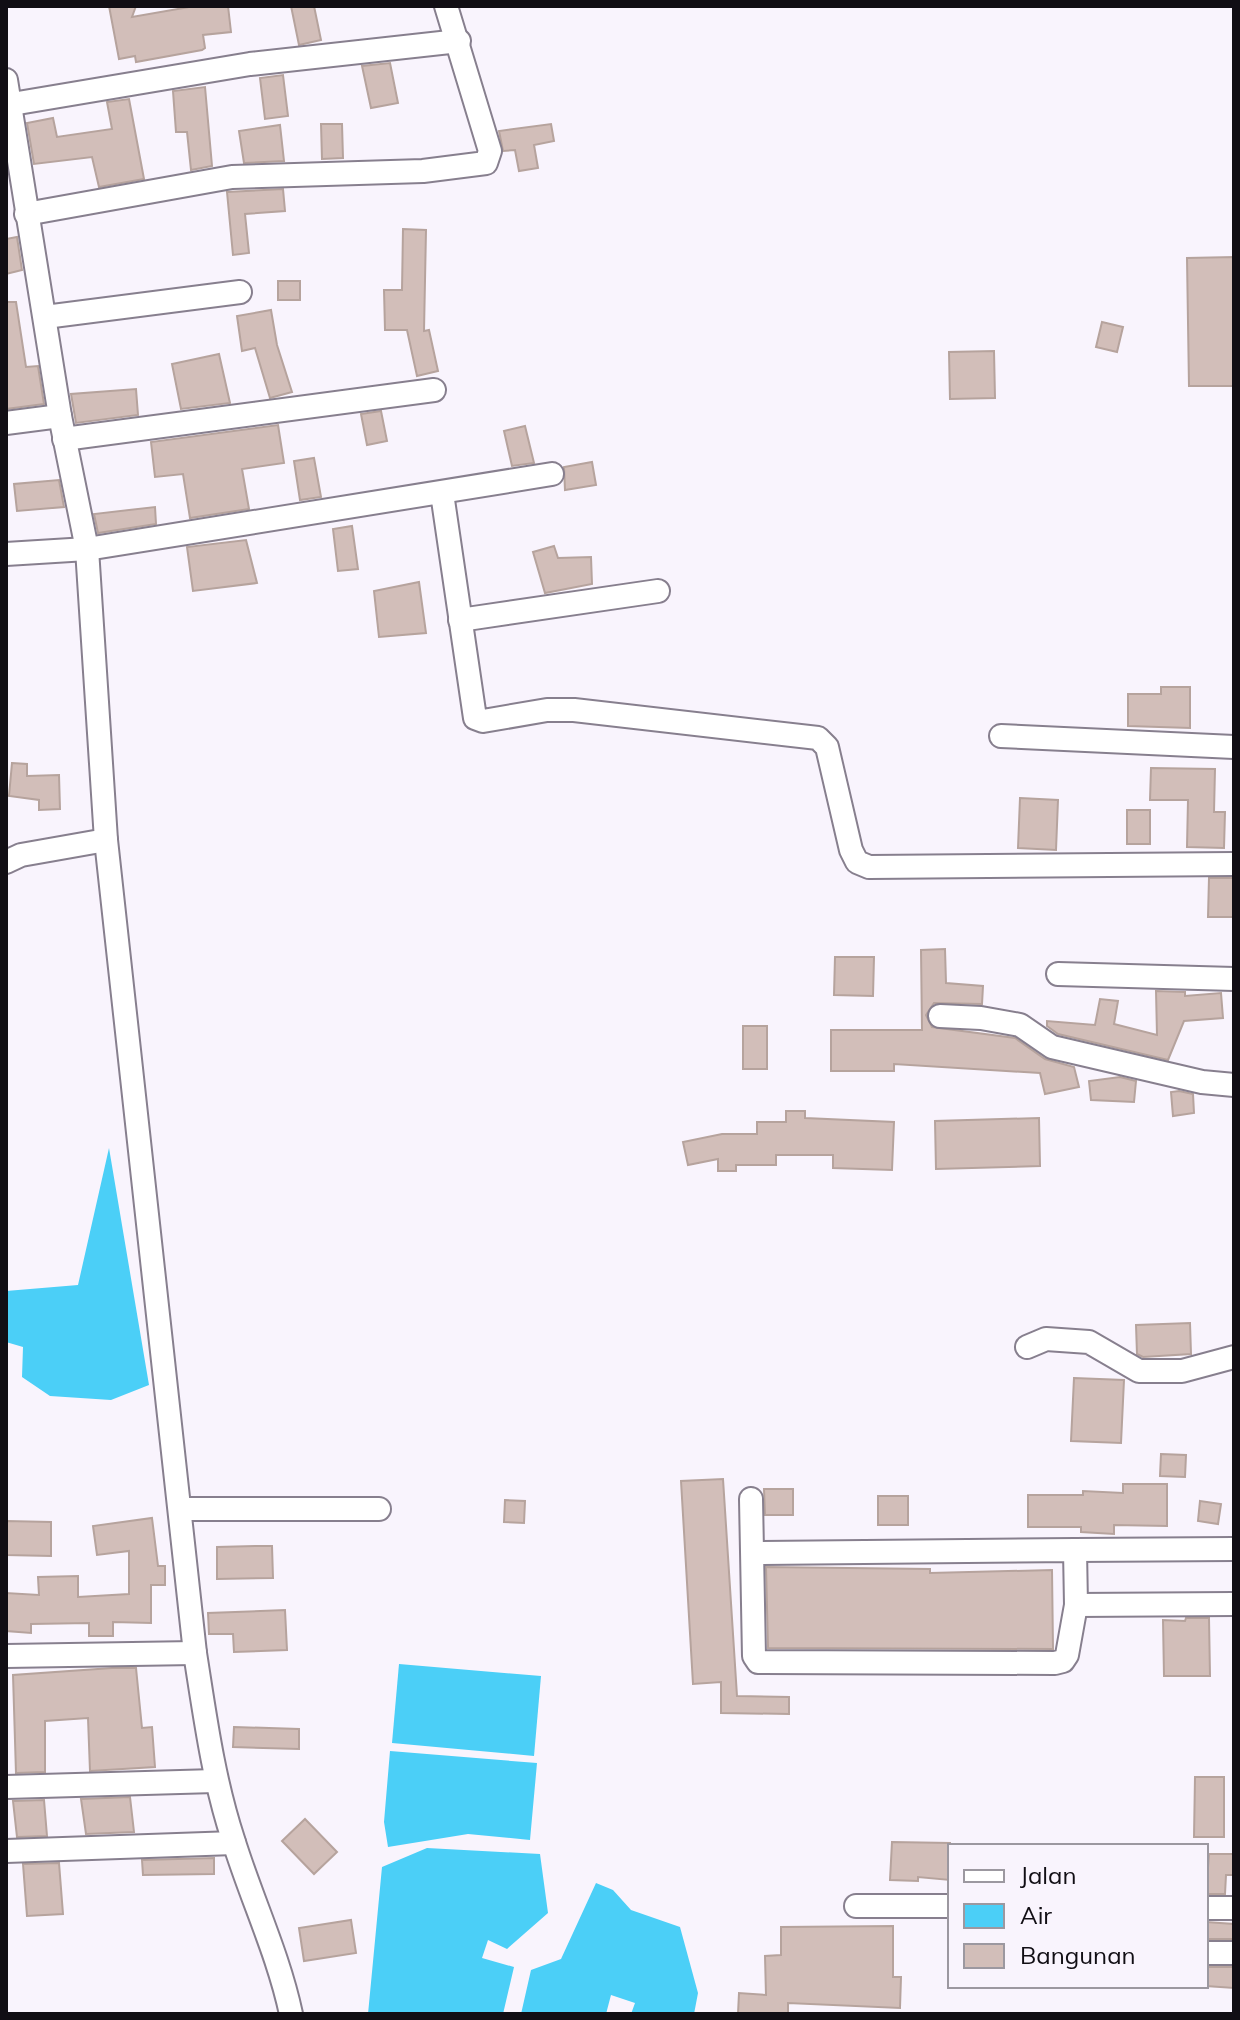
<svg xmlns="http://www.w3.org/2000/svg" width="1240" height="2020" viewBox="0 0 1240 2020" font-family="Mulish,sans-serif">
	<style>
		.water { fill: #4bcff7 }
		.building { fill: #d2beb9; stroke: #b6a39d; stroke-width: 2 }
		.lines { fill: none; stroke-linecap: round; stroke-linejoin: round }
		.minor-casing { stroke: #877f8e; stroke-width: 26 }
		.minor { stroke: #fff; stroke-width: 22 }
	</style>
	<rect width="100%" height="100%" fill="#f9f4fd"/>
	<g class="water">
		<polygon points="109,1148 149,1385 111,1400 50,1396 22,1377 23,1347 6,1342 6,1291 78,1285"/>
		<polygon points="399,1664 541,1676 534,1756 392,1743"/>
		<polygon points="390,1751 537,1763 530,1840 468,1834 388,1847 384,1822"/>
		<polygon points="427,1848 540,1854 548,1913 507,1949 488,1940 482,1958 514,1967 503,2014 368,2014 382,1867"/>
		<polygon points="596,1883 613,1890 631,1910 680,1927 698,1993 694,2014 631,2014 635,2003 611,1995 606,2014 521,2014 531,1970 561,1959"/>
	</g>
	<g class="building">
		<polygon points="109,6 136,6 132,17 195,6 228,6 231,32 203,35 205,48 202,50 136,62 135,56 119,59"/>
		<polygon points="291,6 314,6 321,40 299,45"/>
		<polygon points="390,63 398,103 371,108 362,66"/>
		<polygon points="283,75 288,116 265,119 260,78"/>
		<polygon points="205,87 212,166 191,170 187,132 176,132 173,91"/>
		<polygon points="129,99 144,179 99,187 92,157 34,164 27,123 53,118 57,137 112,129 107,102"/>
		<polygon points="321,124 342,124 343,158 322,159"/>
		<polygon points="551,124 554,141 534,145 538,168 519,171 515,150 503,151 499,131"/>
		<polygon points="280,125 284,161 244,163 239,131"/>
		<polygon points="283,189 285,211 245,214 249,253 233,255 227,192"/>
		<polygon points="403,229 426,230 424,331 429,330 438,371 417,376 407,330 385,330 384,290 402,290"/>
		<polygon points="17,237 22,270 6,274 6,239"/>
		<polygon points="1234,257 1234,386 1189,386 1187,258"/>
		<rect x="278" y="281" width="22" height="19"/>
		<polygon points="6,302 16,302 26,367 38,366 44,404 6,409"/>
		<polygon points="271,310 277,345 292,392 270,398 255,348 242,351 237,316"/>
		<polygon points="1102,322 1123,327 1117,352 1096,347"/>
		<polygon points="994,351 995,398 950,399 949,352"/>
		<polygon points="219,354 230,403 181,409 172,364"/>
		<polygon points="136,389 138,415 76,423 71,394"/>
		<polygon points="381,411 387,441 367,445 361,414"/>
		<polygon points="278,425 284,463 242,469 249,509 190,518 183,474 155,477 151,442"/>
		<polygon points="525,426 534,463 512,466 504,431"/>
		<polygon points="314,458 321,497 300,500 294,461"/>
		<polygon points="592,462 596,485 565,490 564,467"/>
		<polygon points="59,480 64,507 17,511 14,484"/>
		<polygon points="155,507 156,524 98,533 94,514"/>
		<polygon points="352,526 358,569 338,571 333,529"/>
		<polygon points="246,540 257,583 193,591 187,547"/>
		<polygon points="554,546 558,558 591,557 592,584 545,593 533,552"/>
		<polygon points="419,582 426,633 379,637 374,591"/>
		<polygon points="1161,687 1190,687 1190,728 1128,726 1128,694 1161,694"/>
		<polygon points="12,763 27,764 27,776 59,775 60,809 39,810 39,800 9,796"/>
		<polygon points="1151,768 1215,769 1214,812 1225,812 1224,848 1187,847 1188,800 1150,800"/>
		<polygon points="1020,798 1058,800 1056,850 1018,848"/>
		<rect x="1127" y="810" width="23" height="34"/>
		<polygon points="1209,878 1234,878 1234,917 1208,917"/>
		<polygon points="945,949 946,983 983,986 982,1004 934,1003 926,1015 932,1027 1015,1038 1045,1059 1074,1067 1079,1087 1045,1094 1040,1073 894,1064 894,1071 831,1071 831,1030 922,1030 921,950"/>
		<polygon points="835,957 874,957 873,996 834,995"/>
		<polygon points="1156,991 1185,992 1185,996 1221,993 1223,1018 1184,1021 1168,1060 1058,1034 1047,1026 1047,1021 1095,1025 1100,999 1118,1001 1114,1024 1157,1035"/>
		<rect x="743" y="1026" width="24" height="43"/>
		<polygon points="1120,1077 1136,1081 1134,1102 1091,1100 1089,1081"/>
		<polygon points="1179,1091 1193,1094 1194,1113 1173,1116 1171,1092"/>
		<polygon points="786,1111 805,1111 805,1118 894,1122 892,1170 833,1168 833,1155 776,1155 776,1165 736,1165 736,1171 718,1171 718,1159 688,1165 683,1142 722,1134 757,1134 757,1122 786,1122"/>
		<polygon points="1039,1118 1040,1166 936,1169 935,1121"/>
		<polygon points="1190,1323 1191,1354 1143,1357 1137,1354 1136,1325"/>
		<polygon points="1074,1378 1124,1380 1121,1443 1071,1441"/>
		<polygon points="1161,1454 1186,1455 1185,1477 1160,1476"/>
		<polygon points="723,1479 737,1696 789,1697 789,1714 721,1713 721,1682 693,1684 681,1481"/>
		<polygon points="1123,1484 1167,1484 1167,1526 1114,1525 1114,1534 1081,1532 1081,1527 1028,1527 1028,1495 1083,1495 1083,1491 1123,1493"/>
		<polygon points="764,1489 793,1489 793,1515 765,1515"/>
		<rect x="878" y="1496" width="30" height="29"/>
		<polygon points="505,1500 525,1501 524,1523 504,1522"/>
		<polygon points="1200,1501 1221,1504 1218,1524 1198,1521"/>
		<polygon points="152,1518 158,1566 165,1566 165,1585 151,1585 151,1623 113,1622 113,1636 89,1636 89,1623 31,1624 31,1633 6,1631 6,1593 39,1595 38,1577 78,1576 78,1597 129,1594 129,1551 97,1555 93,1526"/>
		<polygon points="6,1521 51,1522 51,1556 6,1555"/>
		<polygon points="255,1546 272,1546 273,1578 217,1579 217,1547"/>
		<polygon points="766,1567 930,1569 930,1573 1052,1570 1053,1649 768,1648"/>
		<polygon points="285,1610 287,1650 234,1652 233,1634 209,1634 208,1613"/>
		<polygon points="1186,1618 1209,1618 1210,1676 1164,1676 1163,1620 1185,1621"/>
		<polygon points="112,1668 136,1668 142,1728 152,1727 155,1767 90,1771 88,1718 45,1721 45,1772 16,1773 13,1675"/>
		<polygon points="234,1727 299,1729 299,1749 233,1747"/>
		<polygon points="1195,1777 1224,1777 1224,1837 1194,1837"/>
		<polygon points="130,1797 134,1832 86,1834 81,1799"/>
		<polygon points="44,1800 47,1836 17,1837 13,1801"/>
		<polygon points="305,1819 337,1852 314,1874 282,1841"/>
		<polygon points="892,1842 950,1843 950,1880 918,1877 918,1881 890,1880"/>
		<polygon points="1209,1854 1234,1854 1234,1875 1226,1875 1225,1894 1206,1894"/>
		<polygon points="214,1858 214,1874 143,1875 142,1860"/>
		<polygon points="59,1863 63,1914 27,1916 23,1864"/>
		<polygon points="351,1920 356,1953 304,1961 299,1928"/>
		<polygon points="1206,1922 1234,1924 1234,1939 1206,1939"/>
		<polygon points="893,1926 893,1977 901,1977 900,2008 788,2003 788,2014 738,2014 739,1993 766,1995 765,1956 781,1955 781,1927"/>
		<polygon points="1206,1967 1234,1967 1234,1988 1206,1986"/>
	</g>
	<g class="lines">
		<g class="minor-casing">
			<g id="minor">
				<path d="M 6,80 L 60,416 L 87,549 L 106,840 L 195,1653 C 205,1716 213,1778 233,1839 C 251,1898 278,1953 291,2014"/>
				<polyline points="12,104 250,64 459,41"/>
				<polyline points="26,214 232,177 423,171 486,163 490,151 446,6"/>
				<polyline points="45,317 240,292"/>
				<polyline points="6,423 60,416"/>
				<polyline points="64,439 434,390"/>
				<polyline points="438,494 443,500 475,718 483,721 547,710 574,710 818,738 827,747 851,850 857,862 869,867 1234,864"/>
				<polyline points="6,554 87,549 552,474"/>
				<polyline points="460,620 658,591"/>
				<polyline points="1001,736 1234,747"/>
				<polyline points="6,862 21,855 106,840"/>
				<polyline points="1058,974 1234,979"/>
				<polyline points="940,1016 981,1018 1020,1025 1052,1047 1202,1082 1234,1085"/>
				<polyline points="1027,1347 1046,1339 1089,1342 1139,1371 1182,1371 1234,1357"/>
				<polyline points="751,1499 754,1656 758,1662 1055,1663 1063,1661 1067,1655 1076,1605 1075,1550 753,1553"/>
				<polyline points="181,1509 379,1509"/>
				<polyline points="1075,1550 1234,1549"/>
				<polyline points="1076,1605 1234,1604"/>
				<polyline points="6,1656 195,1653"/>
				<polyline points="6,1787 215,1781"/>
				<polyline points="6,1851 234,1843"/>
				<polyline points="856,1906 950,1906"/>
				<polyline points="1206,1908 1234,1908"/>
				<polyline points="1206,1953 1234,1953"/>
			</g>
		</g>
		<use href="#minor" class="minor"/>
	</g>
	<rect width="1240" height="2020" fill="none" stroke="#110e14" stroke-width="16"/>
	<rect x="948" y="1844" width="260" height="144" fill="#f9f4fd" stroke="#9c98a0" stroke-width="2"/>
	<rect x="964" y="1870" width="40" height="12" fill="#ffffff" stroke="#9c98a0" stroke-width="2"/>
	<text x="1020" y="1884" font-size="24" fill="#110e14">Jalan</text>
	<rect x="964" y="1904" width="40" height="24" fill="#4bcff7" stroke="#9c98a0" stroke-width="2"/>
	<text x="1020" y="1924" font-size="24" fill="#110e14">Air</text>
	<rect x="964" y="1944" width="40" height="24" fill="#d2beb9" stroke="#9c98a0" stroke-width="2"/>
	<text x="1020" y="1964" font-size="24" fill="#110e14">Bangunan</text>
</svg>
